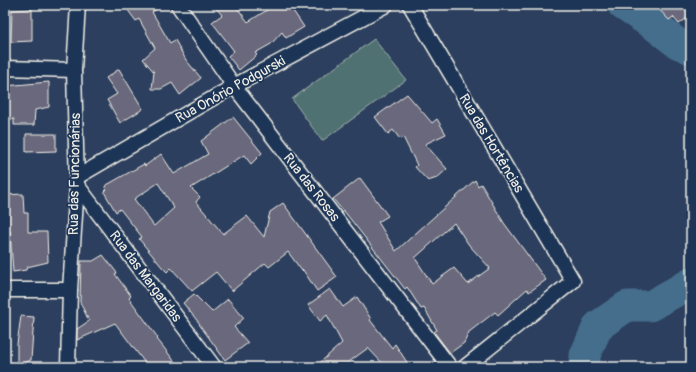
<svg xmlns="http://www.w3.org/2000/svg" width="696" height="372" viewBox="0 0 696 372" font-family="Pangolin,sans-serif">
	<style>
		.green { fill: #4f7172; stroke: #a2b1ad }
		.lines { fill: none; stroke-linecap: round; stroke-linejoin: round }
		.river { stroke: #446e8c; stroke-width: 31 }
		.building { fill: #69687c; stroke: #f4f1e8; fill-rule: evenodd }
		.minor-casing { stroke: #f4f1e8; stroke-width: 17 }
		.minor { stroke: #1d3557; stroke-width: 14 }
		.labels { text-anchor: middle; stroke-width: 3.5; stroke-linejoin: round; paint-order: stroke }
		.street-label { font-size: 14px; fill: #f4f1e8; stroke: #1d3557 }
	</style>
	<rect width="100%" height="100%" fill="#2c3f5e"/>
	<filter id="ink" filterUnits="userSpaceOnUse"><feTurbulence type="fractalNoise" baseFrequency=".025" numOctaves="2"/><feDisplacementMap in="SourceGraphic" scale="8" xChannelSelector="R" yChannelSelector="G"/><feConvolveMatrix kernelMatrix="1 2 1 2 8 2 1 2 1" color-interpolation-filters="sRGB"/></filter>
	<g filter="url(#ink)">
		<polygon class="green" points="374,39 406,80 322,141 292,99"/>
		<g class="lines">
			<g class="river">
				<polyline points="623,5 655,26 677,43 691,49"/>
				<polyline points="585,367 585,355 598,326 627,306 650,306 691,283"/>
			</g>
		</g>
		<g class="building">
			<polygon points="124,5 164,5 152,12 170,43 175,40 186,60 201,78 180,95 172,83 161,89 152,89 154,72 143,59 155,48 139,19 136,21"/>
			<polygon points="213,5 235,5 248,22 275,5 289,5 304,27 286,38 282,32 271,44 255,53 257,55 239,70 228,56 234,51 212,22 222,15"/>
			<polygon points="655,5 691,5 691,15 679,24 673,17 669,20"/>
			<polygon points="32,9 32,41 11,42 12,10"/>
			<polygon points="119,69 143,109 120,123 107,100 117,94 106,78"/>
			<polygon points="49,82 49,107 35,110 34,125 14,125 14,119 5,119 5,86"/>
			<polygon points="407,94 432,123 437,119 446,134 425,144 447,169 437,178 428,181 415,167 417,165 403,137 400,139 393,130 388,134 375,117"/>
			<path d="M 233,117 L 262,153 L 251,164 L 244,155 L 191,188 L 200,197 L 196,202 L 223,234 L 247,216 L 264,237 L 270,212 L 283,203 L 337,277 L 317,291 L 303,270 L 302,271 L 288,252 L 269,267 L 265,263 L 232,291 L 216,272 L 192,291 L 171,268 L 167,272 L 162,267 L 139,239 L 142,237 L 120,209 L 116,212 L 104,192 L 107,189 L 105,186 L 144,164 L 145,166 L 161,154 L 174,174 L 208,154 L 201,141 ZM 158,183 L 174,208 L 154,226 L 134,199 Z"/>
			<polygon points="26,134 56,134 56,151 26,152"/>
			<path d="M 360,178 L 388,216 L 378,222 L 396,251 L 475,180 L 478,186 L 481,184 L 504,223 L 546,280 L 529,292 L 527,289 L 498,315 L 495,312 L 469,332 L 464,343 L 450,353 L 434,332 L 437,330 L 424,308 L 421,309 L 407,287 L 405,289 L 344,211 L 343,211 L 333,199 ZM 454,223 L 469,245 L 490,268 L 468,284 L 454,268 L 432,284 L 415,258 Z"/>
			<polygon points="23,194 24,213 28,213 28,232 47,232 48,262 27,267 26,270 13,272 10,231 5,231 5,195"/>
			<polygon points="103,255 117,273 115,274 131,296 129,298 158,338 157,339 179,367 148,367 115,323 77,340 77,329 89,321 80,302 81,261 93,261"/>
			<polygon points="330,289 343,307 357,297 371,319 370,320 392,348 395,344 410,367 386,367 368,348 342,367 315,367 342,343 327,315 320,321 308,305"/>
			<polygon points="194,294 212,312 228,299 244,318 234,327 248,343 225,360 199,324 200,324 183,303"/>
			<polygon points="21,316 34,317 31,360 17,366 17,344"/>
		</g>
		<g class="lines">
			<g class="minor-casing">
				<g id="minor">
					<polyline points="178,5 234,86 450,367"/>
					<polyline points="410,5 573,281 465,367"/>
					<polyline points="5,68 74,70"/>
					<polyline points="77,177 234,86 386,5"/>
					<polyline points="77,185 214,367"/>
					<polyline points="5,290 70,290"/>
					<polyline points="68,367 70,290 77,185 74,70 78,5"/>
				</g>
			</g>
			<use href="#minor" class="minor"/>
		</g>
	</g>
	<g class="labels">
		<g class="street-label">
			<text transform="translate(230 89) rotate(-29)" y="5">Rua Onório Podgurski</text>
			<text transform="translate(492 143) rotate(59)" y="5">Rua das Hortências</text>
			<text transform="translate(74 174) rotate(-89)" y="5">Rua das Funcionárias</text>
			<text transform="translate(312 187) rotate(52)" y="5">Rua das Rosas</text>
			<text transform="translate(146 276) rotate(53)" y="5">Rua das Margaridas</text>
		</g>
	</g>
	<rect width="696" height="372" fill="none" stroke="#1d3557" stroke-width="20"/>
	<rect x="10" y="10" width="676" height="352" fill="none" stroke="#f4f1e8" stroke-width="1.5" filter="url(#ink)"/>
</svg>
